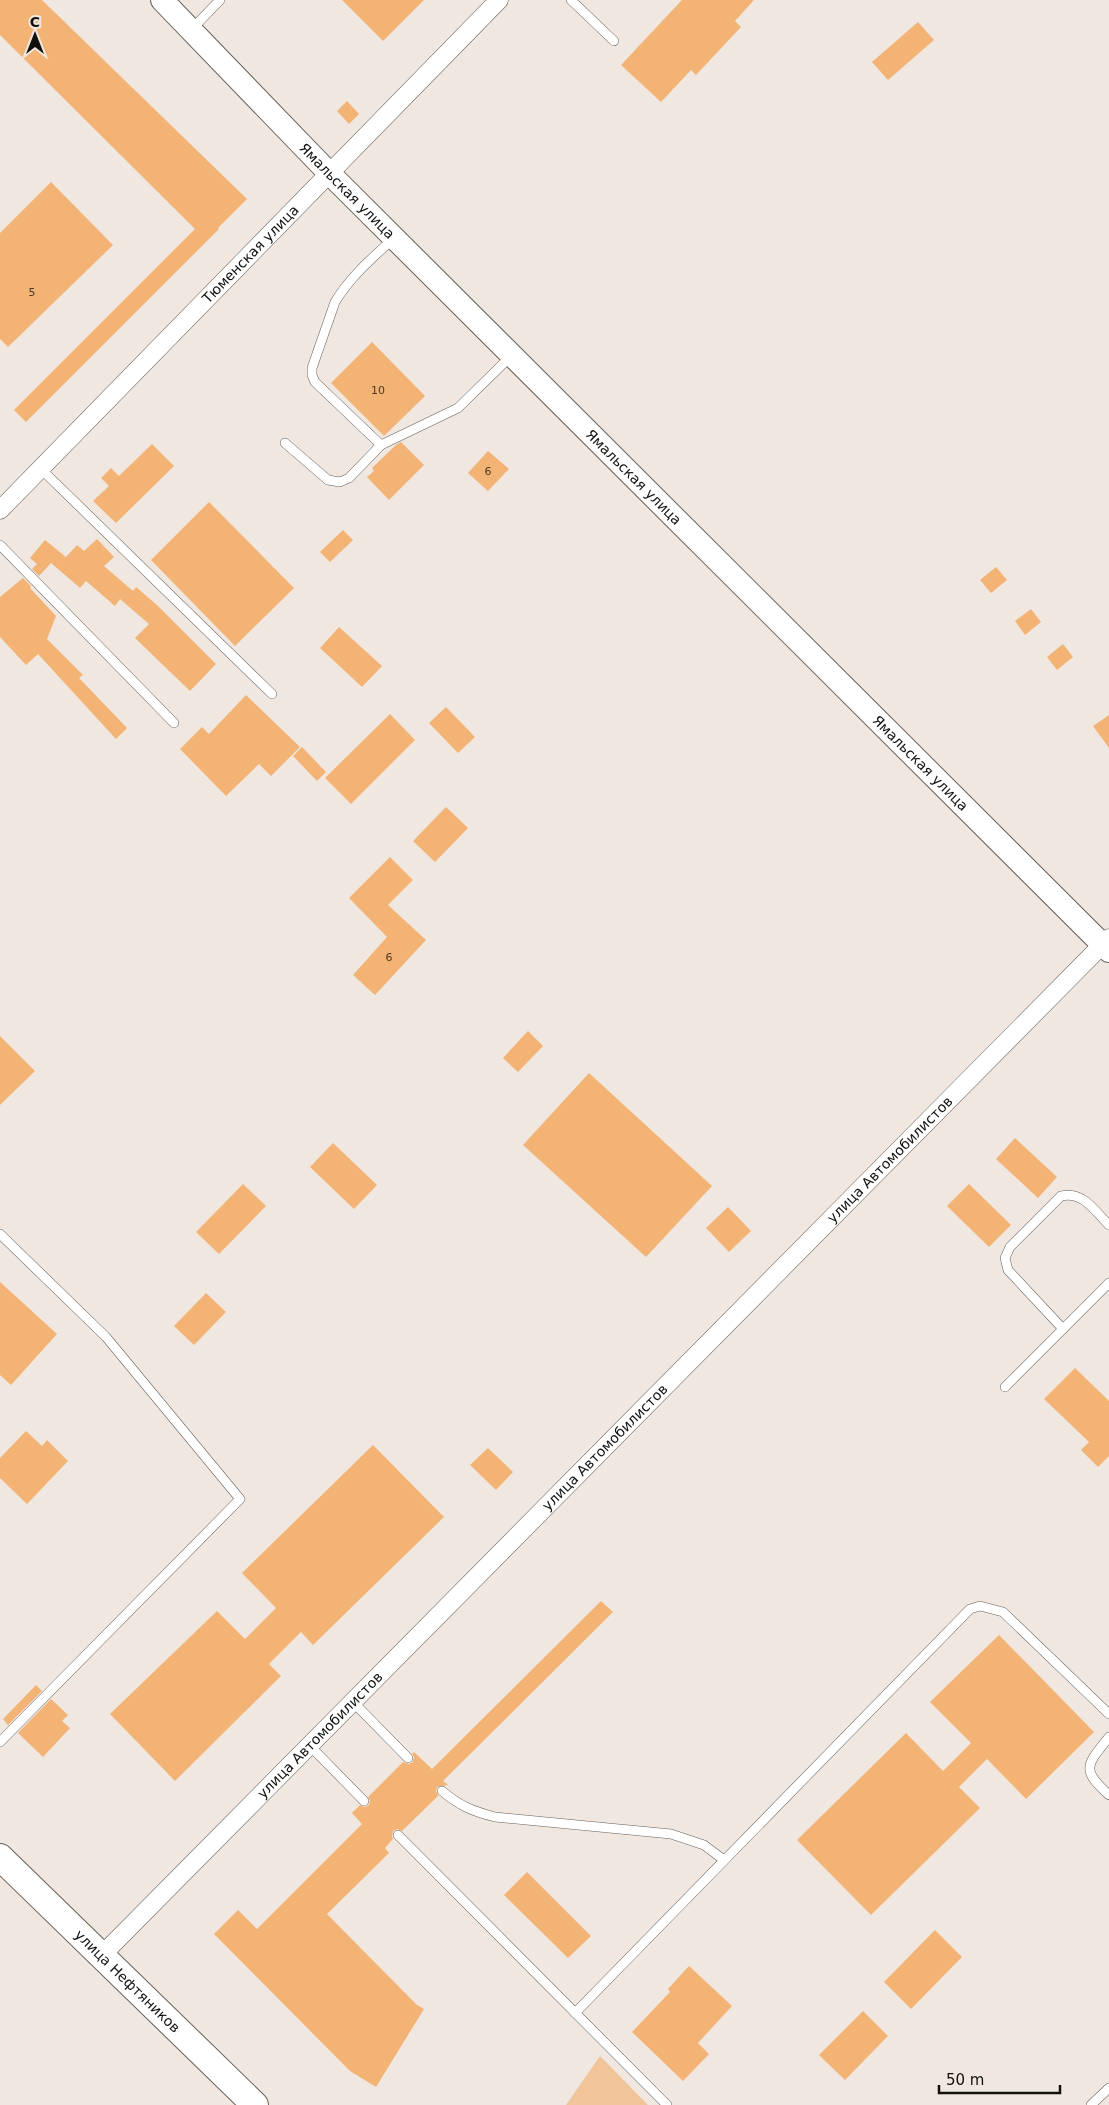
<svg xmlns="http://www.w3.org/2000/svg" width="1109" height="2105" viewBox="0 0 1109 2105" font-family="'DejaVu Sans',sans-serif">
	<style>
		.green { fill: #f1c49a }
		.building { fill: #f3b374 }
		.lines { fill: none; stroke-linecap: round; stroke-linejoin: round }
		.service-casing { stroke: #665f59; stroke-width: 10 }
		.minor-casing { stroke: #665f59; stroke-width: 19 }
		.tertiary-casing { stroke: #665f59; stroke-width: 24 }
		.secondary-casing { stroke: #665f59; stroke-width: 28 }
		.service { stroke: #fff; stroke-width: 9 }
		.minor { stroke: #fff; stroke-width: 18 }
		.tertiary { stroke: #fff; stroke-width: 22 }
		.secondary { stroke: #fff; stroke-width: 26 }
		.labels { text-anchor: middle; stroke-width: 4; stroke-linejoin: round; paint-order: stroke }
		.number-label { font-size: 11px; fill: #4a3927 }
		.street-label { font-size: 14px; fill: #12100d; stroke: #f0e8e0 }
	</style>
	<rect width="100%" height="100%" fill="#f0e8e0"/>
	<polygon class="green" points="600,2056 648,2105 566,2105"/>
	<g class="building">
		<polygon points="0,0 42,0 247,199 218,228 219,229 26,422 14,410 195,229 0,35"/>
		<polygon points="342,0 424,0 383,41"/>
		<polygon points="682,0 754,0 735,21 741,27 696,75 691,70 661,102 621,65"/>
		<polygon points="918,22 934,40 888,80 872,62"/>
		<polygon points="347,101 359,114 349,124 337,111"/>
		<polygon points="51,182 113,245 8,347 0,339 0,233"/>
		<polygon points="372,342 425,396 384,436 331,383"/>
		<polygon points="401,442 424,465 389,500 367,477 374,471 372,468 396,445"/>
		<polygon points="152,444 174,466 116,523 93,501 109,486 101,478 111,468 119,476"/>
		<polygon points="488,451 509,469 488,491 468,473"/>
		<polygon points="209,502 294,588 235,646 151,560"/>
		<polygon points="343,530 353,540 330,562 320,552"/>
		<polygon points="97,539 114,557 104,566 133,591 136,587 158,606 216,664 190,691 135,638 149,624 120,599 115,606 86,581 80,588 51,563 39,576 32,569 37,564 30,558 45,540 66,557 77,545 84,551"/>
		<polygon points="996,567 1007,580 991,593 980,580"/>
		<polygon points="23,578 31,586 30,588 56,616 47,639 83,675 79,678 127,728 116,739 38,654 26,665 0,637 0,597"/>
		<polygon points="1031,609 1041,622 1025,635 1015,621"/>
		<polygon points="339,627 382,666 362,687 320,648"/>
		<polygon points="1063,644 1073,657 1057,670 1047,657"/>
		<polygon points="246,695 300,747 271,776 259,764 226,796 180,749 202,727 209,734"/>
		<polygon points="446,707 475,737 458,753 429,723"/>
		<polygon points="390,714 415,740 351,804 325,778"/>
		<polygon points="1109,715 1109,748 1093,726"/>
		<polygon points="302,747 326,772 317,781 293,756"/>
		<polygon points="446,807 468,828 435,862 413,841"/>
		<polygon points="390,857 413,880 388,905 426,940 375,995 353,975 387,937 349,898"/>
		<polygon points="528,1031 543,1046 518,1072 503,1058"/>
		<polygon points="0,1036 35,1071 0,1105"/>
		<polygon points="589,1073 712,1186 646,1257 523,1145"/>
		<polygon points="1015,1138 1057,1177 1038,1198 996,1159"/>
		<polygon points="333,1143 377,1185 354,1209 310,1167"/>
		<polygon points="243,1184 266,1206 219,1254 196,1232"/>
		<polygon points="969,1184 1011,1225 989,1247 947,1206"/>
		<polygon points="728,1207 751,1231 729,1252 706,1228"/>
		<polygon points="0,1282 57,1334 11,1385 0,1375"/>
		<polygon points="206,1293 226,1312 194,1345 174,1326"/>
		<polygon points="1075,1368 1109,1401 1109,1456 1098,1467 1081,1450 1089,1442 1044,1399"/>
		<polygon points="26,1431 42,1446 47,1440 68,1461 27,1504 0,1478 0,1458"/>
		<polygon points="373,1445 444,1517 313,1645 301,1632 269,1664 281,1676 175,1781 110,1714 217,1611 245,1639 276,1608 242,1573"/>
		<polygon points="488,1448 513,1472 496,1490 470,1465"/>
		<polygon points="601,1601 613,1612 443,1781 448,1785 437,1787 436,1791 438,1796 402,1831 397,1829 393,1831 392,1836 393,1839 385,1848 389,1853 327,1914 417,2005 424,2009 376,2087 350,2071 214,1934 238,1910 257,1929 362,1824 352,1813 360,1805 365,1807 369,1805 370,1800 368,1797 403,1762 409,1764 413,1762 414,1757 412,1754 414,1752 432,1769"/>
		<polygon points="999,1635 1094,1732 1026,1799 987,1759 959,1787 980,1808 871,1915 797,1840 906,1733 943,1771 971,1743 930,1702"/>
		<polygon points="36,1685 42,1691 8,1725 3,1719"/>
		<polygon points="51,1699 68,1715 62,1721 70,1728 43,1757 18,1733"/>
		<polygon points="527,1872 591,1936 568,1958 504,1895"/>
		<polygon points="935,1930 962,1957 911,2009 884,1982"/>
		<polygon points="689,1966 732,2006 698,2043 709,2054 683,2081 632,2032 670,1992 668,1989"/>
		<polygon points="863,2011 888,2036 845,2080 819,2055"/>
	</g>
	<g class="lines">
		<g class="service-casing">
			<g id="service">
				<polyline points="571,0 614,41"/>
				<polyline points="191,30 220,0"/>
				<polyline points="285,443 328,480 340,482 349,478 381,445 458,408 511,356"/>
				<path d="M 381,445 L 315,382 L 312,375 L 312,368 L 335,302 C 350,277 372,258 393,239"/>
				<polyline points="41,469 272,694"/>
				<polyline points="0,545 174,723"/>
				<polyline points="0,1234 106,1337 240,1499 0,1742"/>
				<path d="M 1063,1329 L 1008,1270 L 1005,1258 L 1010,1247 L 1061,1196 C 1083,1191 1094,1210 1109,1225"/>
				<polyline points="1005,1387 1109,1283"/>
				<polyline points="353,1702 408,1758"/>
				<path d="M 1109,1737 C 1087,1765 1080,1769 1109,1795"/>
				<polyline points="310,1746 364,1801"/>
				<path d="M 442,1791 C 460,1806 472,1811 495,1817 L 671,1834 L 704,1845 L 724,1860"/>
				<polyline points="398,1835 667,2105"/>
				<polyline points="575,2013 970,1609 980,1606 1003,1612 1109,1714"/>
				<polyline points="1091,2105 1109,2088"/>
			</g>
		</g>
		<g class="minor-casing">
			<g id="minor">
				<path id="s1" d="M 0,510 L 499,0"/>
				<path id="s2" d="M 101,1956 L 1109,938"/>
			</g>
		</g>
		<g class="tertiary-casing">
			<g id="tertiary">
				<path id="s3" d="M 162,0 L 329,173 L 1109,951"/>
			</g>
		</g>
		<g class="secondary-casing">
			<g id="secondary">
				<path id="s4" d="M 0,1857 L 255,2105"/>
			</g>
		</g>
		<use href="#service" class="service"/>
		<use href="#minor" class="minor"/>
		<use href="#tertiary" class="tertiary"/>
		<use href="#secondary" class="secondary"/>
	</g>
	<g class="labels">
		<g class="number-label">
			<text x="32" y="296">5</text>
			<text x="378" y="394">10</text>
			<text x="488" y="475">6</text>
			<text x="389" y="961">6</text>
		</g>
		<g class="street-label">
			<text dy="5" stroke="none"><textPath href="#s3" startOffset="266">Ямальская улица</textPath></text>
			<text dy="5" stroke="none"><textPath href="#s1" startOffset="358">Тюменская улица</textPath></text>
			<text dy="5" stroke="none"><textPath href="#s3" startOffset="671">Ямальская улица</textPath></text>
			<text dy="5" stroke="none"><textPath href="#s3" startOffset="1076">Ямальская улица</textPath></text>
			<text dy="5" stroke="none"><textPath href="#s2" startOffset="1121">улица Автомобилистов</textPath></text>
			<text dy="5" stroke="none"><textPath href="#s2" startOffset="716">улица Автомобилистов</textPath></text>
			<text dy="5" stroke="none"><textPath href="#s2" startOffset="311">улица Автомобилистов</textPath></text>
			<text dy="5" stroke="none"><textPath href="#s4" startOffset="178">улица Нефтяников</textPath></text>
		</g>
	</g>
	<g transform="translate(35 35)" stroke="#f0e8e0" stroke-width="4" paint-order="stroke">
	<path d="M0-4L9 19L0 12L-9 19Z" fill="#12100d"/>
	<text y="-8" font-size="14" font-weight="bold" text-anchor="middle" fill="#12100d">С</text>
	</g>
	<path d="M939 2085v8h121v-8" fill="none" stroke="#12100d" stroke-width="2.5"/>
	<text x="946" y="2085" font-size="15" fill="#12100d" stroke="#f0e8e0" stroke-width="4" paint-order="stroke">50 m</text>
</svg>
